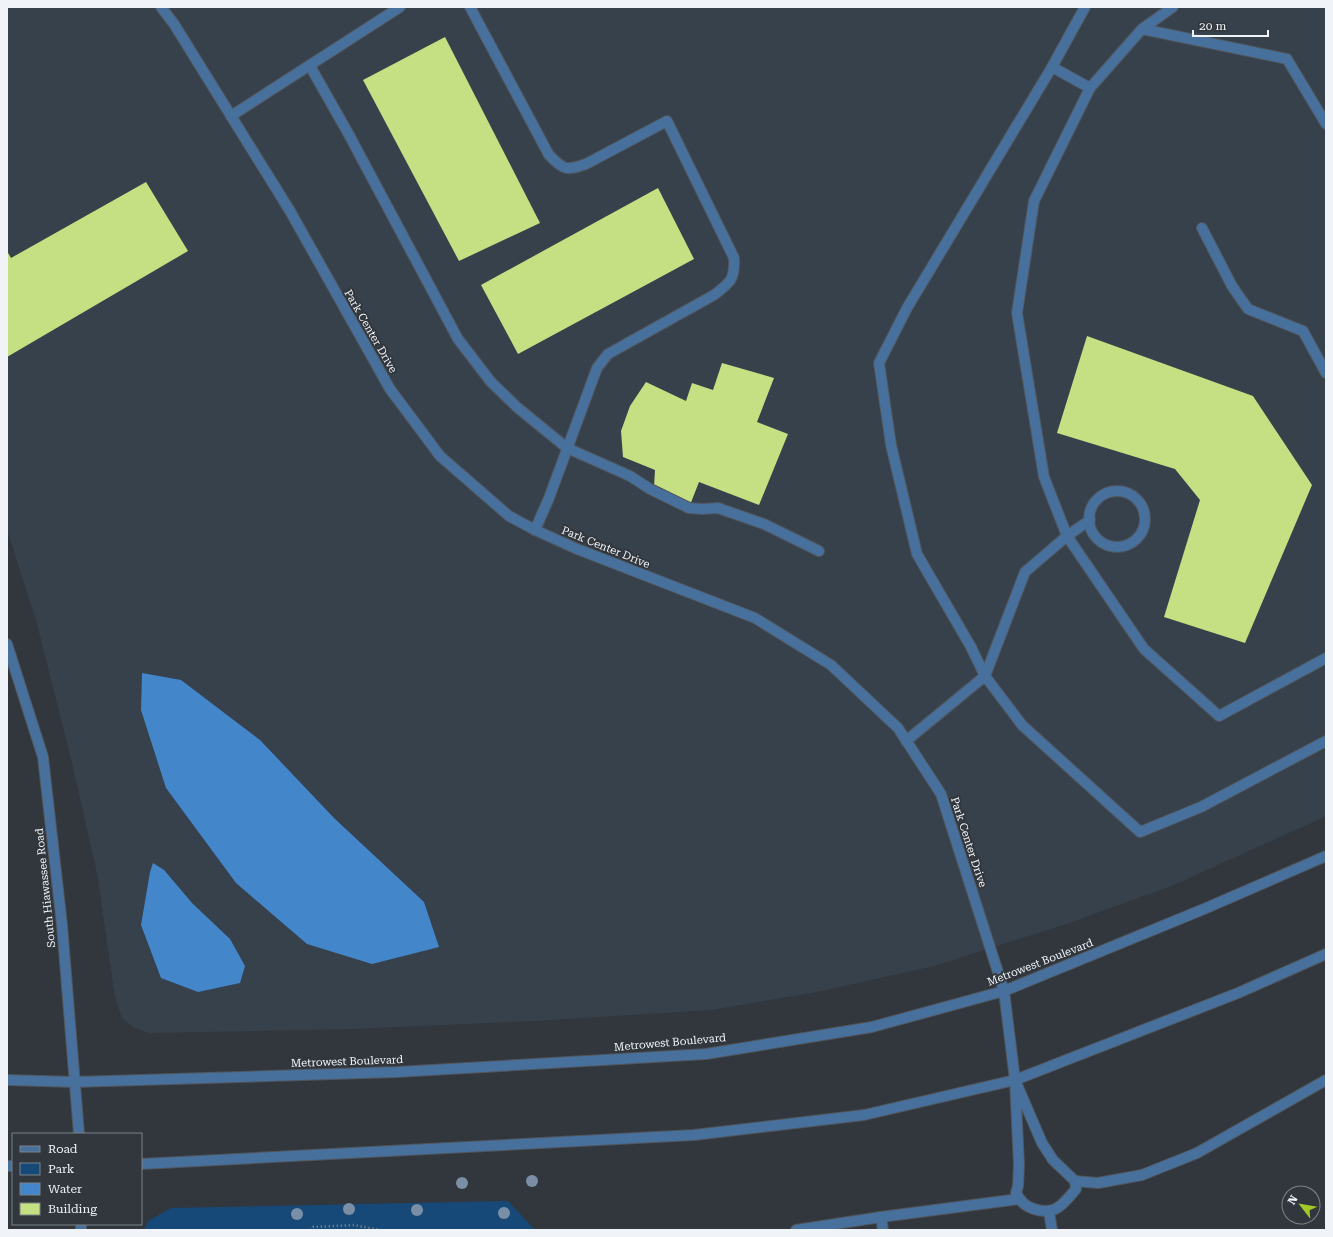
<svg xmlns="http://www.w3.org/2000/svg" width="1333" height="1237" viewBox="0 0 1333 1237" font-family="'Roboto Serif',serif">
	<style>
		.built { fill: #37414c }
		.green { fill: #174978 }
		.water { fill: #4386ca }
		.building { fill: #c5e082 }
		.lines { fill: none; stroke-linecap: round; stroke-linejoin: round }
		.minor-casing { stroke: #50555b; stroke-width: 12 }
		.path { stroke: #8a8f94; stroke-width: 2.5; stroke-dasharray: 1 3; stroke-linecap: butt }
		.minor { stroke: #47709c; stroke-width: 10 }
		.tree { fill: #7a8fa6 }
		.labels { text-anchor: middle; stroke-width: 4; stroke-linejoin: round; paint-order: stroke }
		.street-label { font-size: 11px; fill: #f0f4f8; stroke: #31373d }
	</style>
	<rect width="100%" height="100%" fill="#31373d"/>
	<polygon class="built" points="7,7 1326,7 1326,816 1174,885 1069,923 934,966 817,992 711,1010 534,1021 351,1029 149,1033 133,1027 122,1018 115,997 97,873 72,763 36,620 7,530"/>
	<polygon class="green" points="508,1201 535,1230 144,1230 148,1221 171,1208"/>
	<g class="water">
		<polygon points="142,673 181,680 260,740 334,818 424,902 439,947 372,964 307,944 236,883 166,788 141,710"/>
		<polygon points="153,863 164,870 192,903 230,939 245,966 240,983 198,992 161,978 141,925 150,872"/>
	</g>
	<g class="building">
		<polygon points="445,37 540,223 459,261 363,80"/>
		<polygon points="146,182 188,251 7,357 7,251 11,258"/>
		<polygon points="658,188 694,259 518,354 481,285"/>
		<polygon points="1087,336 1253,396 1312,485 1245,643 1164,617 1200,500 1175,469 1057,433"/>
		<polygon points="722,363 774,378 757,422 788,434 759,505 699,482 690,505 654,487 655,470 623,457 621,431 630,406 646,382 686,401 692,383 713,390"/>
	</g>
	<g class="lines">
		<g class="minor-casing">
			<g id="minor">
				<path d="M 161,7 L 174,24 L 290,211 L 390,389 L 440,456 L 509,516 L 535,530 L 577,549 L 755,618 L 831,665 L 898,728 L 941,794 L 1004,991 L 1015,1080 L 1019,1165 L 1018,1186 L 1016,1193 C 1021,1202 1025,1206 1034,1209 C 1056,1216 1063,1204 1076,1189 L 1075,1181 L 1053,1160 L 1042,1143 L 1015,1080"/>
				<path d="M 470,7 L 549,155 C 564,170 566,171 586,164 L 667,121 L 734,258 C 735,279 731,282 714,295 L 608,354 L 597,368 L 549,498 L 535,530"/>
				<polyline points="1085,7 1052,67 907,308 879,363 891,445 917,554 971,647 985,676 1022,725 1140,832 1201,807 1326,741"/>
				<polyline points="1142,29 1287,59 1326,124"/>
				<polyline points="310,66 348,133 458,339 491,382 518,408 567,448 630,476 650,489 689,508 702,509 718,508 764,524 819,551"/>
				<polyline points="1052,67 1090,88 1142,29 1173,7"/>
				<polyline points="1090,88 1034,201 1017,313 1044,477 1067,536 1144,649 1219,716 1326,658"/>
				<polyline points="231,116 400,7"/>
				<polyline points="1202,228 1232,286 1248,309 1303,331 1326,373"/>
				<circle cx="1117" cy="519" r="28"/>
				<polyline points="7,644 43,757 62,925 79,1134"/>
				<polyline points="906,741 985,676 1025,572 1067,536 1090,520"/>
				<polyline points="7,1080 75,1082 397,1072 706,1054 872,1027 1004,991 1204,909 1326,856"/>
				<polyline points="141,1164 694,1135 864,1115 1015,1080 1238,993 1326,954"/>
				<polyline points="7,1166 13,1166"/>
				<polyline points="1075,1181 1098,1183 1142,1175 1197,1153 1326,1080"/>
				<polyline points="1049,1212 1052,1230"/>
				<polyline points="881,1217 883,1230"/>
				<polyline points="81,1230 81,1224"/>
				<polyline points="796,1230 881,1217 1019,1199"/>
			</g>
		</g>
		<polyline class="path" points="310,1230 313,1227 354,1225 381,1230"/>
		<use href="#minor" class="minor"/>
	</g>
	<g class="tree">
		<circle cx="532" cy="1181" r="6"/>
		<circle cx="462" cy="1183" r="6"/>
		<circle cx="349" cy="1209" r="6"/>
		<circle cx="417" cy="1210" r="6"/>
		<circle cx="504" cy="1213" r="6"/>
		<circle cx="297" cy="1214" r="6"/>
	</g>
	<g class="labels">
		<g class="street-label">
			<text transform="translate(371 331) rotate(60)" y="4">Park Center Drive</text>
			<text transform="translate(606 547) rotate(22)" y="4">Park Center Drive</text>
			<text transform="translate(969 842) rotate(72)" y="4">Park Center Drive</text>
			<text transform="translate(45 888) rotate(-96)" y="4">South Hiawassee Road</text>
			<text transform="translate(1040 962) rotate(-21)" y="4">Metrowest Boulevard</text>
			<text transform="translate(670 1042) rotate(-5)" y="4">Metrowest Boulevard</text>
			<text transform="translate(347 1061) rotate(-2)" y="4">Metrowest Boulevard</text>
		</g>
	</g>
	<rect width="1333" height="1237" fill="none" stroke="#f0f4f8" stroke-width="16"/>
	<rect x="12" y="1133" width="130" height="92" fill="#31373d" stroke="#7d8388"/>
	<rect x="20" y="1146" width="20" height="6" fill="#47709c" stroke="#7d8388"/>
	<text x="48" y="1153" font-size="12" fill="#f0f4f8">Road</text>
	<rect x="20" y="1163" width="20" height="12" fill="#174978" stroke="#7d8388"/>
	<text x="48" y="1173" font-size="12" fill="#f0f4f8">Park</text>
	<rect x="20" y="1183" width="20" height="12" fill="#4386ca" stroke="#7d8388"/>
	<text x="48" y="1193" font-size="12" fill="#f0f4f8">Water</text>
	<rect x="20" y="1203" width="20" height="12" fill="#c5e082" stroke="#7d8388"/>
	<text x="48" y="1213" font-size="12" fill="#f0f4f8">Building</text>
	<g transform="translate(1301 1205) rotate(301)"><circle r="19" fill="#31373d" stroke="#7d8388"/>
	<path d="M0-3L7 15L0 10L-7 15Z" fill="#a4c825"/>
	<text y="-6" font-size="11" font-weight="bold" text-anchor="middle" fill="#f0f4f8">N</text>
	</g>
	<path d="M1193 30v6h75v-6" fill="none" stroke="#f0f4f8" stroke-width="2"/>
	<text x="1199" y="30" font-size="12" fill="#f0f4f8" stroke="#31373d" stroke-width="3" paint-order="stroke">20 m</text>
</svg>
